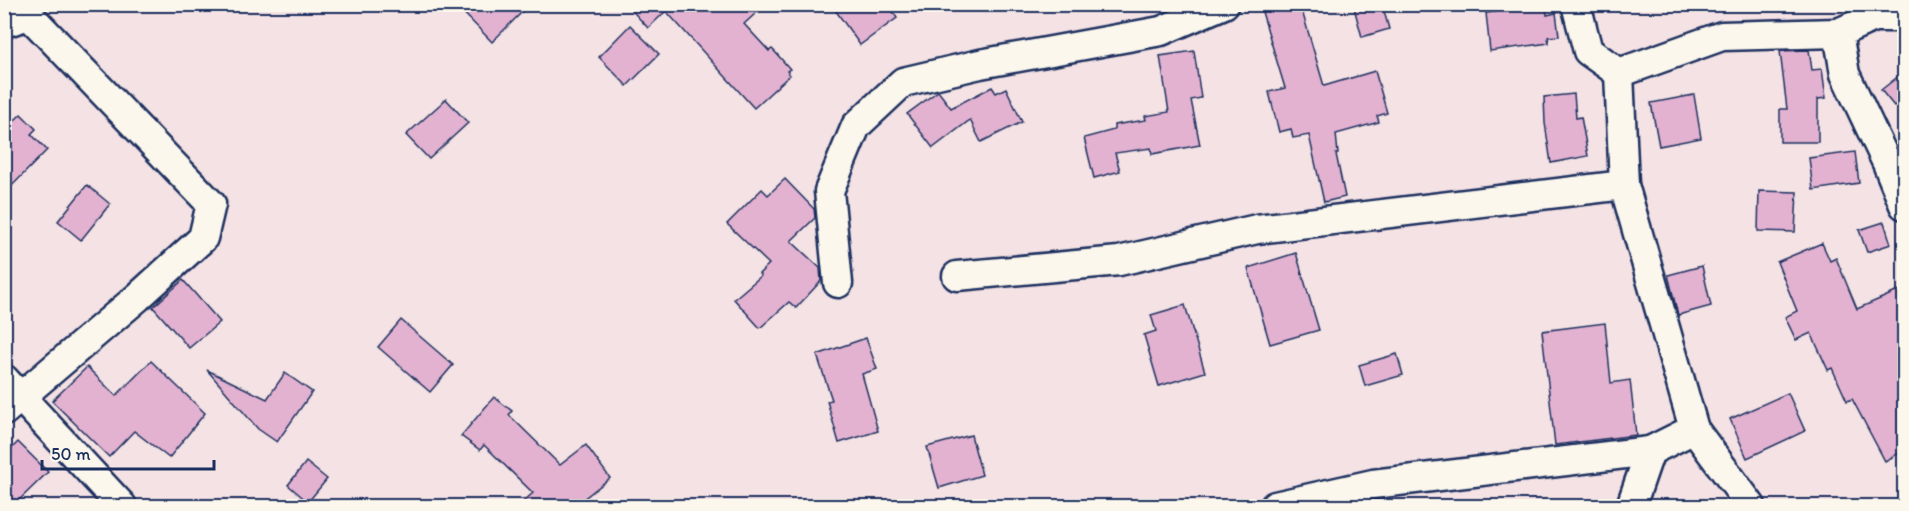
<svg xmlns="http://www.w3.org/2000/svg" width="1909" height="511" viewBox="0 0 1909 511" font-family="Itim,sans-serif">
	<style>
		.building { fill: #e3b2d1; stroke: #1b2f5e; stroke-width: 1.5 }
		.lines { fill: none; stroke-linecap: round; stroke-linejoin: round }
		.minor-casing { stroke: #1b2f5e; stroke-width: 33 }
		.minor { stroke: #fbf7ec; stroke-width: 28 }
	</style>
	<rect width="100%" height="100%" fill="#f4e2e4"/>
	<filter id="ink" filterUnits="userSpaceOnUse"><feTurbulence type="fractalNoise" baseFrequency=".0167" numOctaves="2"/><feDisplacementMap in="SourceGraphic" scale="12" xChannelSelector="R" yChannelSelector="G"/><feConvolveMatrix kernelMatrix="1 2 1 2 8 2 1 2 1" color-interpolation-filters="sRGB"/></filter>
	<g filter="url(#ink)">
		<g class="building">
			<polygon points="455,4 530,4 492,42"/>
			<polygon points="626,4 766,4 744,24 769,51 772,49 776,53 790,69 787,71 790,75 754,108 666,11 648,28"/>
			<polygon points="831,4 888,4 897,18 860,45"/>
			<polygon points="1285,4 1300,4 1324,86 1375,71 1387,113 1377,116 1379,122 1336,134 1338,154 1336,154 1345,197 1324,202 1309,135 1293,138 1291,129 1279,132 1269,92 1285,88 1262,12"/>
			<polygon points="1353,4 1382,4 1389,29 1362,37"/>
			<polygon points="1546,5 1547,15 1556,13 1559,36 1548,37 1549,43 1490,51 1486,13"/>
			<polygon points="630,25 659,54 627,86 599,57"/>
			<polygon points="1809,50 1812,70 1822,69 1826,98 1818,99 1818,142 1780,142 1780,109 1787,109 1780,51"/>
			<polygon points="1194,51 1201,98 1191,100 1200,145 1152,154 1151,148 1115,153 1120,171 1094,178 1084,138 1114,130 1114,125 1146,120 1145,116 1169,112 1160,56"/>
			<polygon points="1905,71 1905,98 1894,106 1881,90"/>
			<polygon points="992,87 996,93 1006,88 1022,122 981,142 970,120 933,148 907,114 938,91 951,108"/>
			<polygon points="1574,94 1576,118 1581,117 1588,156 1551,163 1545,123 1544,97"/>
			<polygon points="1694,95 1701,138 1659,146 1651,103"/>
			<polygon points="446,99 468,123 429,159 406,135"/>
			<polygon points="4,109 15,120 21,114 36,129 31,134 47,150 4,194"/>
			<polygon points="1855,152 1859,183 1813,190 1809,158"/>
			<polygon points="785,179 814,209 815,218 791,241 820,268 821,281 796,308 789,302 760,328 734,299 761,276 759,274 769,264 727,224 762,189 768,195"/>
			<polygon points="87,185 110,204 81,240 58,221"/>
			<polygon points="1759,191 1797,192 1795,232 1758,231"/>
			<polygon points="1884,222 1891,244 1867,252 1859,230"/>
			<polygon points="1822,243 1830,261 1836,258 1857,309 1905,288 1905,450 1885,461 1852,399 1847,401 1832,368 1828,370 1811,333 1796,340 1785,317 1797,311 1777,262"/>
			<polygon points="1296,253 1319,330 1270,344 1248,268"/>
			<polygon points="1702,266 1711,306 1678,315 1668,275"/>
			<polygon points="183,280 220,322 189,348 153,307"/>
			<polygon points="1185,305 1205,372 1159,386 1144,335 1156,331 1151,315"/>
			<polygon points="401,320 453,365 430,392 378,347"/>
			<polygon points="1605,323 1611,383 1630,380 1636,435 1555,445 1542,331"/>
			<polygon points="866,338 877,369 862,374 878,431 839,443 827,401 832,400 817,355"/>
			<polygon points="1397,354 1403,375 1365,386 1359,365"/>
			<polygon points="151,361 205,413 169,458 134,431 109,457 52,401 87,367 116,396"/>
			<polygon points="207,370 267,399 285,373 312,392 277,442 258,429"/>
			<polygon points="1788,393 1805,431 1747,458 1730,419"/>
			<polygon points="494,397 512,411 509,415 560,465 586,445 610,478 573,507 517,507 533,493 484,445 480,450 461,436"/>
			<polygon points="971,435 982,475 939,488 927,447"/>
			<polygon points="18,442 48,472 14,505 4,495 4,456"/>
			<polygon points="306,462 327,479 308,502 288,485"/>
		</g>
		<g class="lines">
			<g class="minor-casing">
				<g id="minor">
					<polyline points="1576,4 1588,51 1619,73 1722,36 1838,33"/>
					<polyline points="1904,17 1874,17 1838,33 1845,74 1887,163 1904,205"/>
					<polyline points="4,23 29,15 211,204 203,238 138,297 4,411"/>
					<polyline points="1619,73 1624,185 1694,429 1751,506"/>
					<polyline points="957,276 1119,261 1257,229 1624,185"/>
					<polyline points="838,283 829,191 856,126 903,82 980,64 1161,31 1224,4"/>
					<polyline points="4,379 122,506"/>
					<polyline points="1275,506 1373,484 1650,451"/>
					<polyline points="1631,506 1650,451 1694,429"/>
				</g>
			</g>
			<use href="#minor" class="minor"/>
		</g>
	</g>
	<rect width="1909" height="511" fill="none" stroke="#fbf7ec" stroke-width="24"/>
	<rect x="12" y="12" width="1885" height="487" fill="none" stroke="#1b2f5e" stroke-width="2" filter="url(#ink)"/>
	<path d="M42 460v9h172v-9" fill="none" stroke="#1b2f5e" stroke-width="3"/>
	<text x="51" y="460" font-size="18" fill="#1b2f5e" stroke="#fbf7ec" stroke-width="4.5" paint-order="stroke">50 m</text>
</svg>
